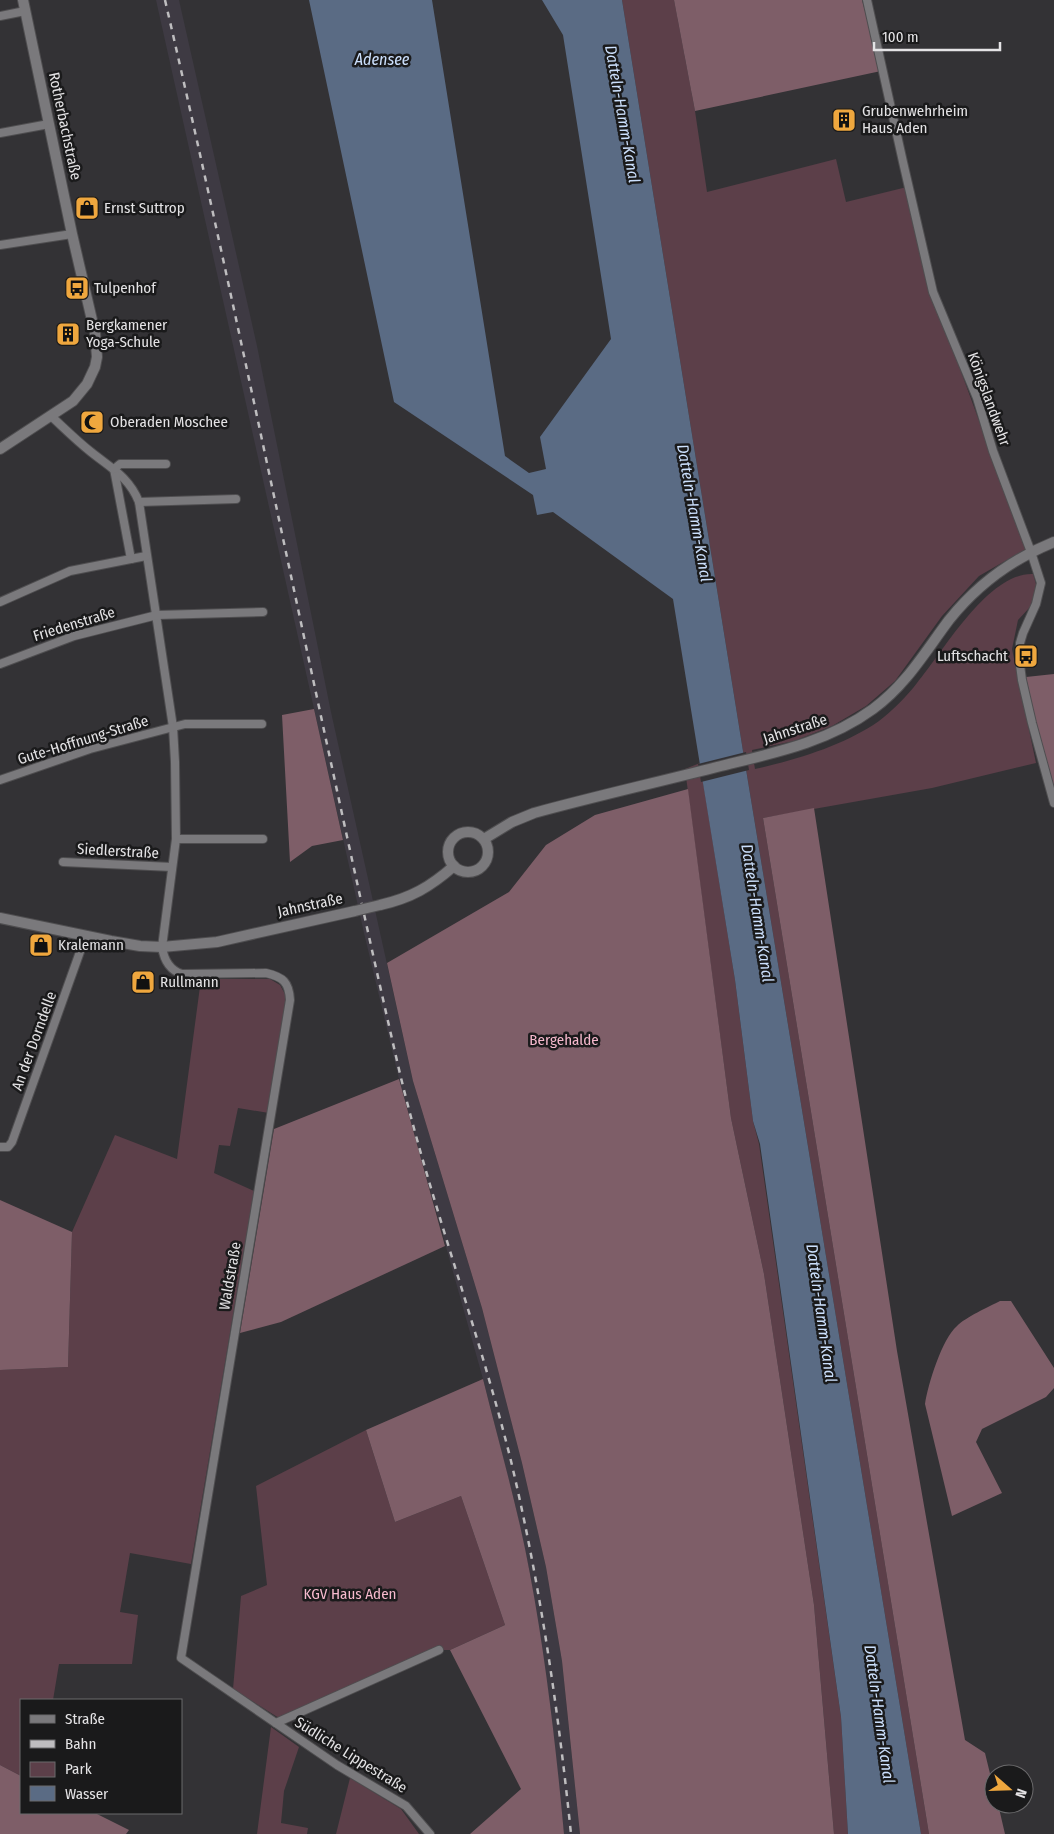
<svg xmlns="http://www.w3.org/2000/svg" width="1054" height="1834" viewBox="0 0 1054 1834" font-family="'Fira Sans Condensed',sans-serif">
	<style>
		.built { fill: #3e3a43 }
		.green { fill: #5c3f49 }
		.forest { fill: #7e5e68 }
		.water { fill: #5a6b84 }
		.pier { fill: #333235 }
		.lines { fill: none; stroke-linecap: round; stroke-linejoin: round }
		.street-casing { stroke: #4f4e50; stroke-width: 10 }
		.secondary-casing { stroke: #4f4e50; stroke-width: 12 }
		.street { stroke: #7a797c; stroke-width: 8 }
		.secondary { stroke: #7a797c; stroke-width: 10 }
		.rail { stroke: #bebdbf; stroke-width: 2.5; stroke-dasharray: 6 6; stroke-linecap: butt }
		.secondary-bridge-casing { stroke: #4f4e50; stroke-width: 12; stroke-linecap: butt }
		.secondary-bridge { stroke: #7a797c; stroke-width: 10 }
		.labels { text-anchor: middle; stroke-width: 5; stroke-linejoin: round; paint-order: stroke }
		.poi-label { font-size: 15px; fill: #e4e3e5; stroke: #1a1a1b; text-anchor: start }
		.street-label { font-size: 15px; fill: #e4e3e5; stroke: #1a1a1b }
		.park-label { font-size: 15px; fill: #f6b9cd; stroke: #1a1a1b }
		.water-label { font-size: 16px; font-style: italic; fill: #cce0fd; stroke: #1a1a1b }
	</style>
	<rect width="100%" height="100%" fill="#333235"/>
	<polygon class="built" points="156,0 179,0 257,346 331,712 413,1081 482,1308 522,1463 546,1567 562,1661 580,1834 564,1834 549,1698 530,1574 515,1505 483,1379 399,1079 364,933"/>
	<g class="green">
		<path d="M 622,0 L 674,0 L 695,111 L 707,192 L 836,159 L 846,202 L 911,186 L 928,263 L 952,347 L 1026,549 L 979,576 L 942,616 L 895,681 L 866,706 L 832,726 L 794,741 L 752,750 L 755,769 C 796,760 845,745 879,721 C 891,712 908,695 917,683 C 943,652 988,572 1033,574 L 1036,584 L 1035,597 L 1031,606 L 1018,620 L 1012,649 L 1036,763 L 932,788 L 763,818 L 929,1834 L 921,1834 L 743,751 Z"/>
		<polygon points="700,763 735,980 753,1121 759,1144 841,1717 848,1834 834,1834 814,1605 764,1274 731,1118 685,769"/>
		<polygon points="201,979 270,979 280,985 286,996 269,1113 238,1108 230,1146 219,1145 214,1173 254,1191 191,1564 130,1553 120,1612 138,1615 132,1664 59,1664 53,1700 21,1700 21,1776 0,1765 0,1370 68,1367 72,1232 115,1135 177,1159"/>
		<polygon points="366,1430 395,1522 461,1496 505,1625 450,1650 430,1650 279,1718 233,1689 241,1596 267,1585 256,1486"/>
		<polygon points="271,1727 299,1747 284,1791 281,1823 308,1828 307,1834 257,1834"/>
		<polygon points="350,1778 401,1809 419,1834 336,1834"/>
	</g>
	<g class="forest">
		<polygon points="674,0 862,0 881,71 695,111"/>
		<polygon points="1054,674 1054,796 1037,730 1026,677"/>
		<polygon points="314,709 343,840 312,846 290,862 282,715"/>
		<polygon points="688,789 731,1118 764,1274 814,1605 834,1834 580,1834 562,1661 546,1567 522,1463 482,1308 413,1081 387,963 509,892 546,845 595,815"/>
		<polygon points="814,808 897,1351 965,1740 985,1753 994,1790 994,1804 998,1804 1005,1834 929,1834 763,818"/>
		<polygon points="399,1079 445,1246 281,1322 240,1333 274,1129"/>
		<polygon points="0,1200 72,1232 68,1367 0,1370"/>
		<path d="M 1000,1301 L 1011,1301 L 1054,1368 L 1054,1388 L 1046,1397 L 982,1429 L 976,1442 L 1002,1493 L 952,1516 L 925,1404 C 928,1384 942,1339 957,1326 C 966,1317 988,1307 1000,1301 Z"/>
		<path d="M 483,1379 C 499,1444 518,1508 530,1574 C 546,1660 556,1747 564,1834 L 470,1834 L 521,1789 L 450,1650 L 505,1625 L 461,1496 L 395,1522 L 366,1430 Z"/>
		<polygon points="0,1765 21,1776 21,1813 95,1813 129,1830 126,1834 0,1834"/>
	</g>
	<polygon class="water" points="309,0 432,0 505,456 529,473 546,469 540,437 611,339 563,35 542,0 622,0 743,751 921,1834 848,1834 841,1717 760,1144 753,1121 735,980 673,599 553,512 537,515 533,495 394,402"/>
	<polygon class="pier" points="746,752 749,770 701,782 698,764"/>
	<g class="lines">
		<g class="street-casing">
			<g id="street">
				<polyline points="867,0 903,162 933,292 977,398 993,451 1031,552 1041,583 1036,604 1023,633 1020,643 1020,665 1022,680 1032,723 1054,803"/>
				<polyline points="0,16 25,11"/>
				<polyline points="0,133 49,124"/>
				<polyline points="0,245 72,234"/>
				<path d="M 51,416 C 64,428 77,441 91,452 C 111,468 129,477 139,502 L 173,727 L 175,762 L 176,839 L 162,947 C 164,960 169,970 182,974 L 266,973 C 283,977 289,982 290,1000 L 181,1658 L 337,1765 L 406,1806 L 430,1834"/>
				<polyline points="114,469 131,559"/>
				<polyline points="114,469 120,464 166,464"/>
				<polyline points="139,502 236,499"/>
				<polyline points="0,602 70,571 146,556"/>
				<polyline points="0,664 74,636 157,615 263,612"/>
				<polyline points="0,780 90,749 185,724 262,724"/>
				<polyline points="176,839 263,839"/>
				<polyline points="63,862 172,867"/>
				<polyline points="0,1147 8,1147 12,1142 86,935"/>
				<polyline points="276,1723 439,1650"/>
			</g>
		</g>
		<g class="secondary-casing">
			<g id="secondary">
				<polyline points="0,449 73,401 87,384 95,367 97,357 95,333 72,234 23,0"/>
				<circle cx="468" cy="852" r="20"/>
				<path d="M 484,839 L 512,822 L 534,813 C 596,796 659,782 721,766 C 774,753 828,742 873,709 C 906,685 925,652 949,620 C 977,585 1012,559 1054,542"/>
				<path d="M 380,905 C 411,898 430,887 454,866"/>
				<polyline points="0,918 111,941 140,946 162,947 217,942 355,911"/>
			</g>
		</g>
		<use href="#street" class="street"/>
		<use href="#secondary" class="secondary"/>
		<path class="rail" d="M 165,0 C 246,350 315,702 395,1052 C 426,1191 477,1323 511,1461 C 540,1584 558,1708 571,1834"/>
		<g class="secondary-bridge-casing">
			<polyline id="secondary-bridge" points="355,911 380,905"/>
		</g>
		<use href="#secondary-bridge" class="secondary-bridge"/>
	</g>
	<defs>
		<g id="building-square" transform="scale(1.25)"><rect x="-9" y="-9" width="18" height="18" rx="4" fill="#efa73e" stroke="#1a1a1b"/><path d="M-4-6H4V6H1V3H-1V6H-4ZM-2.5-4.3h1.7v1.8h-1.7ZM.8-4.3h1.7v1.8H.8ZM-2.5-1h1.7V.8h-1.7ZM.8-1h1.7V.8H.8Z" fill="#111"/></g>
		<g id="shop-square" transform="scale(1.25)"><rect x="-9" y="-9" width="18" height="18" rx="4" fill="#efa73e" stroke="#1a1a1b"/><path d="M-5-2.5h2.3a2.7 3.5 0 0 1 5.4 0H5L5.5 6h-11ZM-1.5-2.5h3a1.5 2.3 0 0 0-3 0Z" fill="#111"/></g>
		<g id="bus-square" transform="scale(1.25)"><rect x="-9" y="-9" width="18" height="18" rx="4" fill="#efa73e" stroke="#1a1a1b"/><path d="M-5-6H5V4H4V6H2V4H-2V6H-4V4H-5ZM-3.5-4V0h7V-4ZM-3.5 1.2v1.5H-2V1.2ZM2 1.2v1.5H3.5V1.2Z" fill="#111"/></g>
		<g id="mosque-square" transform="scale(1.25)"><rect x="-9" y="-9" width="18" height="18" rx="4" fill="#efa73e" stroke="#1a1a1b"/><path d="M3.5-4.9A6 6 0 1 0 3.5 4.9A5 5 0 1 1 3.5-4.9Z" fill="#111"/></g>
	</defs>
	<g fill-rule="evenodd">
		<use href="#building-square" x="844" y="120"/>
		<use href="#shop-square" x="87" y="208"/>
		<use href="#bus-square" x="77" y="288"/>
		<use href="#building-square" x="68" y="334"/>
		<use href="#mosque-square" x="92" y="422"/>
		<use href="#bus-square" x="1026" y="656"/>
		<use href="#shop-square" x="41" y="945"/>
		<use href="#shop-square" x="143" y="982"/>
	</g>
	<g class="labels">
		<g class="poi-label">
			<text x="862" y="116">Grubenwehrheim<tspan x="862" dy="17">Haus Aden</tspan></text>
			<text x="104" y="213">Ernst Suttrop</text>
			<text x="94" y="293">Tulpenhof</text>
			<text x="86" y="330">Bergkamener<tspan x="86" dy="17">Yoga-Schule</tspan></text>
			<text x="110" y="427">Oberaden Moschee</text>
			<text x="1008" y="661" text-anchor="end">Luftschacht</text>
			<text x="58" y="950">Kralemann</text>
			<text x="160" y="987">Rullmann</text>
		</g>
		<g class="street-label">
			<text transform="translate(65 126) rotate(78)" y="5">Rotherbachstraße</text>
			<text transform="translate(989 399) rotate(70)" y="5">Königslandwehr</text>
			<text transform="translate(74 624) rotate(-17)" y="5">Friedenstraße</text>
			<text transform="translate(795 729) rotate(-18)" y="5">Jahnstraße</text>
			<text transform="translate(83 740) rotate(-17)" y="5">Gute-Hoffnung-Straße</text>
			<text transform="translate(118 851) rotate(3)" y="5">Siedlerstraße</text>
			<text transform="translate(310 905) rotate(-12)" y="5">Jahnstraße</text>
			<text transform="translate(34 1041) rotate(-70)" y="5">An der Dorndelle</text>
			<text transform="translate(230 1276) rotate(-80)" y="5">Waldstraße</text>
			<text transform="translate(351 1755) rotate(32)" y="5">Südliche Lippestraße</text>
		</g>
		<g class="park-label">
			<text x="564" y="1045">Bergehalde</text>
			<text x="350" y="1599">KGV Haus Aden</text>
		</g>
		<g class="water-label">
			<text x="382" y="65">Adensee</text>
			<text transform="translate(623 114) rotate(80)" y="6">Datteln-Hamm-Kanal</text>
			<text transform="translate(695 513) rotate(80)" y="6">Datteln-Hamm-Kanal</text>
			<text transform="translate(758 913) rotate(81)" y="6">Datteln-Hamm-Kanal</text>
			<text transform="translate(822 1313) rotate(82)" y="6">Datteln-Hamm-Kanal</text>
			<text transform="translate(880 1714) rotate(82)" y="6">Datteln-Hamm-Kanal</text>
		</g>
	</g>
	<rect x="20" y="1699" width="162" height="115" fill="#1a1a1b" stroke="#6b6a6c"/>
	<rect x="30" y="1715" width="25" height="8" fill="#7a797c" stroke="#6b6a6c"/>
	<text x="65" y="1724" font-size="15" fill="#e4e3e5">Straße</text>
	<rect x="30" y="1740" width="25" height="8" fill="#bebdbf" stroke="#6b6a6c"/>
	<text x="65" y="1749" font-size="15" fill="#e4e3e5">Bahn</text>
	<rect x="30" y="1762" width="25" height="15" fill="#5c3f49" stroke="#6b6a6c"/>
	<text x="65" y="1774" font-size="15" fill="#e4e3e5">Park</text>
	<rect x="30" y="1786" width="25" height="15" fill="#5a6b84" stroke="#6b6a6c"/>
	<text x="65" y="1799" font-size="15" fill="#e4e3e5">Wasser</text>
	<g transform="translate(1009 1789) rotate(110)"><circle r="24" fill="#1a1a1b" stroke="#6b6a6c"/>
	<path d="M0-4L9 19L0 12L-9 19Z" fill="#efa73e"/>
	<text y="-8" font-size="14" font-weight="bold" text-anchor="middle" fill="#e4e3e5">N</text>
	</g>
	<path d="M874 42v8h126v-8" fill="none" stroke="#e4e3e5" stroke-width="2.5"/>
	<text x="882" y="42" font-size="15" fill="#e4e3e5" stroke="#1a1a1b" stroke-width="4" paint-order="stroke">100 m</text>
</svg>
